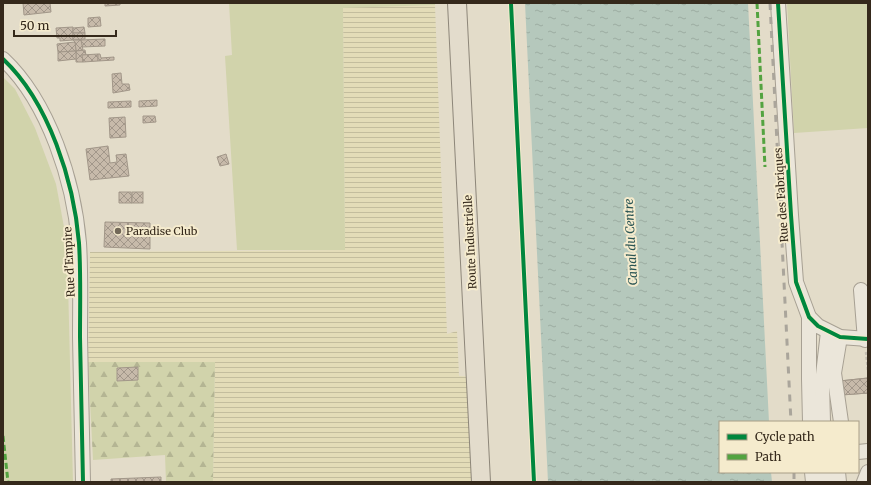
<svg xmlns="http://www.w3.org/2000/svg" width="871" height="485" viewBox="0 0 871 485" font-family="Merriweather,serif">
	<style>
		.farmland { fill: url(#farmland-rules) }
		.grass { fill: #d1d3ab }
		.forest { fill: url(#forest-firs) }
		.water { fill: url(#water-ripples) }
		.building { fill: url(#building-cross-hatch); stroke: #a29789 }
		.lines { fill: none; stroke-linecap: round; stroke-linejoin: round }
		.minor-casing { stroke: #a7a093; stroke-width: 16 }
		.major-casing { stroke: #8d8679; stroke-width: 20 }
		.path { stroke: #c3bdb1; stroke-width: 2.5; stroke-dasharray: 3 2; stroke-linecap: butt }
		.minor { stroke: #ebe6da; stroke-width: 14 }
		.major { stroke: #e3dccc; stroke-width: 18 }
		.rail { stroke: #aaa59b; stroke-width: 3; stroke-dasharray: 7 7; stroke-linecap: butt }
		.quiet { stroke: #53a340; stroke-width: 3; stroke-dasharray: 6 3; stroke-linecap: butt }
		.cycleway-casing { stroke: #f5ebcd; stroke-width: 6 }
		.cycleway { stroke: #00873e; stroke-width: 4 }
		.poi-dot { fill: #726858; stroke: #f5ebcd; stroke-width: 1.5 }
		.labels { text-anchor: middle; stroke-width: 4; stroke-linejoin: round; paint-order: stroke }
		.street-label { font-size: 11px; fill: #35291b; stroke: #f5ebcd }
		.poi-label { font-size: 11px; fill: #35291b; stroke: #f5ebcd; text-anchor: start }
		.water-label { font-size: 12px; font-style: italic; fill: #2a5554; stroke: #f5ebcd }
	</style>
	<defs>
		<pattern id="farmland-rules" width="6" height="5" patternUnits="userSpaceOnUse"><rect width="6" height="5" fill="#e3dcb8"/><path d="M0 2.5h6" fill="none" stroke="#c3bd9e"/></pattern>
		<pattern id="forest-firs" width="22" height="20" patternUnits="userSpaceOnUse"><rect width="22" height="20" fill="#d1d3ab"/><path d="M5 1l3.5 6h-7zM16 11l3.5 6h-7z" fill="#b4b593"/></pattern>
		<pattern id="water-ripples" width="26" height="14" patternUnits="userSpaceOnUse"><rect width="26" height="14" fill="#b5c8bc"/><path d="M2 4q2-2 4 0t4 0M15 11q2-2 4 0t4 0" fill="none" stroke="#9caca1"/></pattern>
		<pattern id="building-cross-hatch" width="8" height="8" patternUnits="userSpaceOnUse"><rect width="8" height="8" fill="#c7baaa"/><path d="M0 0l8 8M0 8l8-8" fill="none" stroke="#a2978a"/></pattern>
	</defs>
	<rect width="100%" height="100%" fill="#e3dcc9"/>
	<polygon class="farmland" points="435,5 447,334 457,331 459,376 476,377 481,482 213,482 215,362 88,362 90,252 345,250 343,7"/>
	<g class="grass">
		<polygon points="229,3 435,3 435,5 343,8 345,250 237,250 225,56 232,55"/>
		<polygon points="787,3 868,3 868,128 794,133"/>
		<polygon points="3,77 15,89 35,128 56,184 67,243 73,482 3,482"/>
	</g>
	<polygon class="forest" points="88,362 215,362 213,482 166,482 165,455 93,460"/>
	<polygon class="water" points="525,3 748,3 769,422 720,422 720,472 771,472 772,482 548,482"/>
	<g class="building">
		<polygon points="23,3 50,3 51,12 24,15"/>
		<polygon points="105,3 120,3 120,5 105,6"/>
		<polygon points="100,17 101,26 88,27 88,18"/>
		<polygon points="73,27 73,40 60,41 60,38 57,38 56,28"/>
		<polygon points="84,27 85,33 73,33 73,28"/>
		<polygon points="73,33 85,33 85,39 73,40"/>
		<polygon points="105,39 105,46 82,47 81,40"/>
		<polygon points="73,40 81,40 83,50 76,51 75,42"/>
		<polygon points="75,42 76,51 58,52 57,44"/>
		<polygon points="85,50 86,55 82,55 83,62 76,62 76,51"/>
		<polygon points="76,51 76,59 58,61 58,52"/>
		<polygon points="98,54 98,61 83,62 82,55"/>
		<polygon points="98,54 100,54 101,58 114,57 114,60 98,61"/>
		<polygon points="121,73 122,84 129,84 130,90 113,93 112,74"/>
		<polygon points="157,100 157,106 139,107 139,101"/>
		<polygon points="131,101 131,107 108,108 108,102"/>
		<polygon points="143,116 155,116 156,122 143,123"/>
		<polygon points="125,117 126,137 110,138 109,118"/>
		<polygon points="108,146 110,163 117,162 116,155 126,154 129,176 90,180 86,149"/>
		<polygon points="226,154 229,164 220,166 217,157"/>
		<polygon points="119,192 131,192 132,203 119,203"/>
		<rect x="132" y="192" width="11" height="11"/>
		<polygon points="105,222 150,223 150,249 104,247"/>
		<polygon points="138,367 138,380 117,381 117,368"/>
		<polygon points="868,378 868,393 840,395 839,381"/>
		<polygon points="868,378 868,393 842,395 840,381"/>
		<polygon points="161,477 161,482 111,482 111,479"/>
	</g>
	<g class="lines">
		<g class="minor-casing">
			<g id="minor">
				<polyline points="778,3 791,215 796,282 809,317 818,326 840,337 868,339"/>
				<path d="M 3,59 C 49,102 74,182 79,243 C 81,274 80,306 80,337 C 81,385 82,434 83,482"/>
				<polyline points="861,290 865,340"/>
				<polyline points="809,317 809,379 810,422"/>
				<polyline points="840,337 834,373 841,422"/>
				<polyline points="823,422 822,383 828,332"/>
				<polyline points="858,452 868,451"/>
				<polyline points="812,472 813,482"/>
				<polyline points="825,472 825,482"/>
				<polyline points="838,472 839,482"/>
				<polyline points="864,482 868,472"/>
			</g>
		</g>
		<g class="major-casing">
			<polyline id="major" points="457,3 481,482"/>
		</g>
		<polyline class="path" points="866,352 868,371"/>
		<use href="#minor" class="minor"/>
		<use href="#major" class="major"/>
		<g class="rail">
			<polyline points="770,3 791,422"/>
			<polyline points="794,472 794,482"/>
		</g>
		<g class="quiet">
			<polyline points="757,3 765,167"/>
			<polyline points="3,436 8,482"/>
		</g>
		<g class="cycleway-casing">
			<g id="cycleway">
				<polyline points="511,3 534,482"/>
				<polyline points="778,3 791,215 796,282 809,317 818,326 840,337 868,339"/>
				<path d="M 3,59 C 49,102 74,182 79,243 C 81,274 80,306 80,337 C 81,385 82,434 83,482"/>
			</g>
		</g>
		<use href="#cycleway" class="cycleway"/>
	</g>
	<circle class="poi-dot" cx="118" cy="231" r="4"/>
	<g class="labels">
		<g class="street-label">
			<text transform="translate(781 195) rotate(-94)" y="4">Rue des Fabriques</text>
			<text transform="translate(470 242) rotate(-93)" y="4">Route Industrielle</text>
			<text transform="translate(69 262) rotate(-93)" y="4">Rue d'Empire</text>
		</g>
		<g class="poi-label">
			<text x="126" y="235">Paradise Club</text>
		</g>
		<g class="water-label">
			<text transform="translate(631 242) rotate(-93)" y="4">Canal du Centre</text>
		</g>
	</g>
	<rect width="871" height="485" fill="none" stroke="#35291b" stroke-width="8"/>
	<rect x="719" y="421" width="140" height="52" fill="#f5ebcd" stroke="#a89d86"/>
	<rect x="727" y="434" width="20" height="6" fill="#00873e" stroke="#a89d86"/>
	<text x="755" y="441" font-size="12" fill="#35291b">Cycle path</text>
	<rect x="727" y="454" width="20" height="6" fill="#53a340" stroke="#a89d86"/>
	<text x="755" y="461" font-size="12" fill="#35291b">Path</text>
	<path d="M14 30v6h102v-6" fill="none" stroke="#35291b" stroke-width="2"/>
	<text x="20" y="30" font-size="12" fill="#35291b" stroke="#f5ebcd" stroke-width="3" paint-order="stroke">50 m</text>
</svg>
